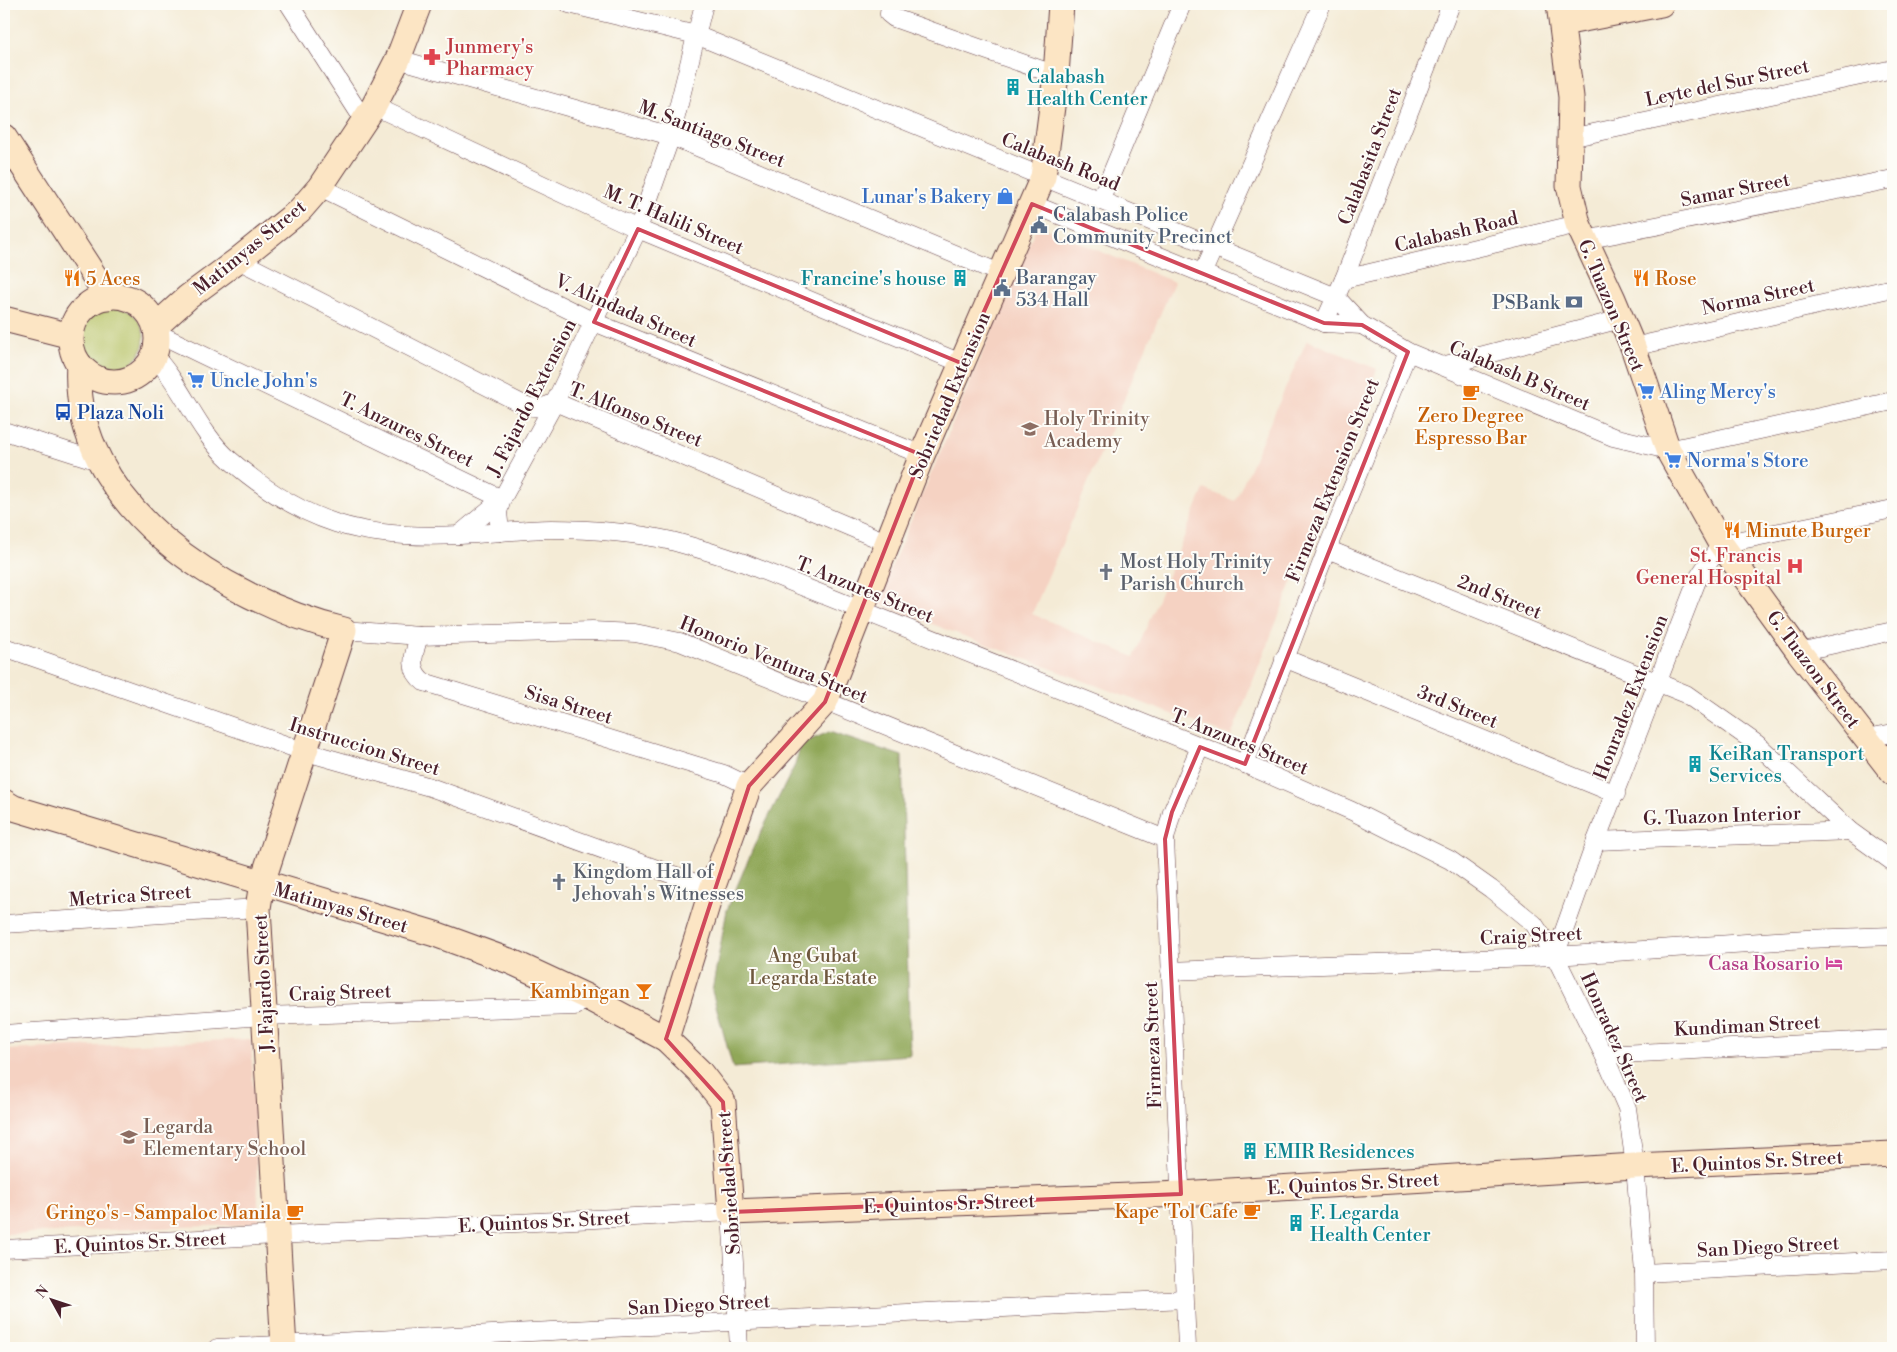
<svg xmlns="http://www.w3.org/2000/svg" width="1897" height="1352" viewBox="0 0 1897 1352" font-family="'Libre Bodoni',serif">
	<style>
		.built { fill: #f5d2c2 }
		.green { fill: #b5c162; stroke: #807046 }
		.forest { fill: #90a758; stroke: #6d6342 }
		.lines { fill: none; stroke-linecap: round; stroke-linejoin: round }
		.street-casing { stroke: #643e45; stroke-width: 19 }
		.secondary-casing { stroke: #643e45; stroke-width: 27 }
		.street { stroke: #fff; stroke-width: 18 }
		.secondary { stroke: #fce5c4; stroke-width: 25 }
		.marked { fill: none; stroke: #d1495b; stroke-width: 4; stroke-linejoin: round }
		.labels { text-anchor: middle; stroke-width: 4; stroke-linejoin: round; paint-order: stroke }
		.health-label { font-size: 19px; fill: #be3a42; stroke: #fdfcf7; text-anchor: start }
		.culture-label { font-size: 19px; fill: #0d838f; stroke: #fdfcf7; text-anchor: start }
		.street-label { font-size: 19px; fill: #4a1f2b; stroke: #fdfcf7 }
		.shop-label { font-size: 19px; fill: #366cbe; stroke: #fdfcf7; text-anchor: start }
		.service-label { font-size: 19px; fill: #4e5e75; stroke: #fdfcf7; text-anchor: start }
		.food-label { font-size: 19px; fill: #c56008; stroke: #fdfcf7; text-anchor: start }
		.transit-label { font-size: 19px; fill: #164399; stroke: #fdfcf7; text-anchor: start }
		.education-label { font-size: 19px; fill: #785e54; stroke: #fdfcf7; text-anchor: start }
		.worship-label { font-size: 19px; fill: #5b616d; stroke: #fdfcf7; text-anchor: start }
		.park-label { font-size: 19px; fill: #6f583e; stroke: #fdfcf7 }
		.hotel-label { font-size: 19px; fill: #b23c85; stroke: #fdfcf7; text-anchor: end }
	</style>
	<rect width="100%" height="100%" fill="#fdfcf7"/>
	<filter id="ink" filterUnits="userSpaceOnUse"><feTurbulence type="fractalNoise" baseFrequency=".02" numOctaves="2"/><feDisplacementMap in="SourceGraphic" scale="10" xChannelSelector="R" yChannelSelector="G"/><feConvolveMatrix kernelMatrix="1 2 1 2 8 2 1 2 1" color-interpolation-filters="sRGB"/></filter>
	<filter id="wash" filterUnits="userSpaceOnUse"><feTurbulence type="fractalNoise" baseFrequency=".0096" numOctaves="4" result="noise"/><feDisplacementMap in="SourceGraphic" scale="20" xChannelSelector="R" yChannelSelector="G"/><feGaussianBlur stdDeviation="1.12" result="paint"/><feColorMatrix in="noise" values="0 0 0 0 0 0 0 0 0 0 0 0 0 0 0 0 0 1.4 0 .05"/><feComposite in="paint" operator="in"/></filter>
	<g filter="url(#wash)">
		<rect width="100%" height="100%" fill="#f4ebd6"/>
		<g class="built">
			<polygon points="1037,225 1174,282 1032,614 1134,657 1204,489 1235,501 1307,340 1377,369 1231,736 876,603"/>
			<polygon points="251,1039 259,1224 4,1234 4,1050"/>
		</g>
		<circle class="green" cx="113" cy="338" r="31"/>
		<polygon class="forest" points="829,732 902,756 910,1055 733,1068 712,991 727,910 754,846 795,765 801,744"/>
	</g>
	<g filter="url(#ink)">
		<g class="lines">
			<g class="street-casing">
				<g id="street">
					<polyline points="289,4 365,122"/>
					<polyline points="569,4 696,35 1336,297 1362,325 1408,352 1613,437 1668,450 1893,401"/>
					<polyline points="890,4 889,14 894,18 1056,75"/>
					<polyline points="398,59 671,136 1002,274"/>
					<polyline points="374,106 638,229 961,363"/>
					<polyline points="1570,138 1893,69"/>
					<polyline points="320,187 594,322 922,455"/>
					<polyline points="1101,199 1182,4"/>
					<polyline points="1032,204 1324,323 1362,325"/>
					<polyline points="1585,240 1893,179"/>
					<path d="M 238,260 L 524,405 C 536,409 544,408 555,402 L 888,543"/>
					<polyline points="1202,274 1322,4"/>
					<polyline points="1344,279 1578,224"/>
					<polyline points="1324,323 1344,279 1451,4"/>
					<polyline points="157,333 502,499 459,535"/>
					<polyline points="1633,347 1893,288"/>
					<path d="M 154,356 C 184,388 197,431 230,460 C 304,524 363,540 460,535 C 490,534 521,529 551,529 C 588,529 644,533 679,543 C 701,549 723,556 744,563 L 1245,764 L 1352,811 L 1450,860 L 1491,889 L 1534,924 L 1555,956 L 1604,1055 L 1627,1108 L 1635,1166 L 1644,1273 L 1645,1348"/>
					<polyline points="1442,366 1621,319"/>
					<polyline points="4,431 98,461"/>
					<polyline points="500,532 498,512 502,499 555,402 638,229 671,136 704,4"/>
					<polyline points="1327,549 1686,694 1757,744 1850,831 1893,862"/>
					<polyline points="344,630 419,636 592,631 635,633 680,642 1165,839"/>
					<path d="M 419,636 C 414,654 407,669 424,682 L 724,774 L 749,786"/>
					<polyline points="4,647 303,751 430,787 712,889"/>
					<polyline points="1799,652 1893,631"/>
					<polyline points="1284,658 1616,794"/>
					<polyline points="1867,738 1893,733"/>
					<polyline points="1245,764 1327,549 1408,352"/>
					<polyline points="1596,841 1850,831"/>
					<polyline points="4,924 258,908"/>
					<polyline points="1555,956 1596,841 1698,578 1721,544 1893,509"/>
					<polyline points="1170,971 1555,956 1806,939 1893,936"/>
					<polyline points="4,1034 264,1016 575,1006 585,996"/>
					<polyline points="1604,1055 1893,1039"/>
					<polyline points="4,1249 731,1212 739,1348"/>
					<polyline points="1644,1273 1893,1260"/>
					<polyline points="217,1348 1184,1299"/>
					<polyline points="1187,1348 1165,839 1172,812 1200,747"/>
				</g>
			</g>
			<g class="secondary-casing">
				<g id="secondary">
					<polyline points="1061,4 1056,75 1043,177 922,455 825,702 749,786 712,889 666,1039 699,1071 723,1102 731,1212 1181,1194 1635,1166 1893,1154"/>
					<polyline points="1559,4 1571,97 1569,186 1578,224 1613,299 1633,347 1668,450 1721,544 1799,652 1893,773"/>
					<polyline points="1563,23 1661,4"/>
					<polyline points="4,137 108,297"/>
					<circle cx="114" cy="339" r="43"/>
					<polyline points="4,319 71,336"/>
					<polyline points="156,326 188,297 238,260 300,210 320,187 374,106 398,59 419,4"/>
					<path d="M 79,364 C 70,504 224,601 344,630 L 262,883 L 258,908 L 284,1348"/>
					<polyline points="4,802 14,808 435,934 512,962 585,996 666,1039"/>
				</g>
			</g>
			<use href="#street" class="street"/>
			<use href="#secondary" class="secondary"/>
		</g>
	</g>
	<path class="marked" d="M 1032,204 L 1324,323 L 1362,325 L 1408,352 L 1245,764 L 1200,747 L 1172,812 L 1165,839 L 1181,1194 L 731,1212 L 723,1102 L 666,1039 L 749,786 L 825,702 L 922,455 L 594,322 L 638,229 L 961,363 Z"/>
	<defs>
		<g id="pharmacy-bare" transform="scale(1.35)"><path d="M-2-6h4v4h4v4h-4v4h-4v-4h-4v-4h4Z" fill="#e0444e" stroke="#fdfcf7" stroke-width="2.5" paint-order="stroke"/></g>
		<g id="building-bare" transform="scale(1.35)"><path d="M-4-6H4V6H1V3H-1V6H-4ZM-2.5-4.3h1.7v1.8h-1.7ZM.8-4.3h1.7v1.8H.8ZM-2.5-1h1.7V.8h-1.7ZM.8-1h1.7V.8H.8Z" fill="#0f9aa8" stroke="#fdfcf7" stroke-width="2.5" paint-order="stroke"/></g>
		<g id="shop-bare" transform="scale(1.35)"><path d="M-5-2.5h2.3a2.7 3.5 0 0 1 5.4 0H5L5.5 6h-11ZM-1.5-2.5h3a1.5 2.3 0 0 0-3 0Z" fill="#3f7fe0" stroke="#fdfcf7" stroke-width="2.5" paint-order="stroke"/></g>
		<g id="civic-bare" transform="scale(1.35)"><path d="M-.6-6.5H3V-4.5H.6V-3L4-1V1h2V6H-6V1h2V-1L-.6-3ZM-1.2 2.5V6h2.4V2.5Z" fill="#5c6f8a" stroke="#fdfcf7" stroke-width="2.5" paint-order="stroke"/></g>
		<g id="restaurant-bare" transform="scale(1.35)"><path d="M-5-6h1v4h1v-4h1v4h1v-4h1v5L-1.5 .5V6h-2V.5L-5-1ZM5-6V6H3V1.5H1.5Q1.5-4 5-6Z" fill="#e8710a" stroke="#fdfcf7" stroke-width="2.5" paint-order="stroke"/></g>
		<g id="bank-bare" transform="scale(1.35)"><path d="M-6-4H6V4H-6ZM0-2.3a2.3 2.3 0 1 0 0 4.6a2.3 2.3 0 1 0 0-4.6Z" fill="#5c6f8a" stroke="#fdfcf7" stroke-width="2.5" paint-order="stroke"/></g>
		<g id="supermarket-bare" transform="scale(1.35)"><path d="M-6-5.5h2.5l.6 2H6L4.5 2H-2.5L-4.4-4H-6ZM-1.5 3.2a1.3 1.3 0 1 0 .1 0ZM3 3.2a1.3 1.3 0 1 0 .1 0Z" fill="#3f7fe0" stroke="#fdfcf7" stroke-width="2.5" paint-order="stroke"/></g>
		<g id="cafe-bare" transform="scale(1.35)"><path d="M-5.5-4.5H6V0H3Q3 3.5 0 3.5H-2.5Q-5.5 3.5-5.5 0ZM3-3.2v2h1.7v-2ZM-6 4.5H4V6H-6Z" fill="#e8710a" stroke="#fdfcf7" stroke-width="2.5" paint-order="stroke"/></g>
		<g id="bus-bare" transform="scale(1.35)"><path d="M-5-6H5V4H4V6H2V4H-2V6H-4V4H-5ZM-3.5-4V0h7V-4ZM-3.5 1.2v1.5H-2V1.2ZM2 1.2v1.5H3.5V1.2Z" fill="#1a4fb4" stroke="#fdfcf7" stroke-width="2.5" paint-order="stroke"/></g>
		<g id="school-bare" transform="scale(1.35)"><path d="M0-5L7-2L0 1L-7-2ZM-4 1L0 2.5L4 1V4Q0 6-4 4Z" fill="#8d6e63" stroke="#fdfcf7" stroke-width="2.5" paint-order="stroke"/></g>
		<g id="hospital-bare" transform="scale(1.35)"><path d="M-5-5h3v3.5h4V-5h3V5h-3V1.5h-4V5h-3Z" fill="#e0444e" stroke="#fdfcf7" stroke-width="2.5" paint-order="stroke"/></g>
		<g id="church-bare" transform="scale(1.35)"><path d="M-1.2-6h2.4v3.5h3.3v2.4h-3.3V6h-2.4V-.1h-3.3v-2.4h3.3Z" fill="#6b7280" stroke="#fdfcf7" stroke-width="2.5" paint-order="stroke"/></g>
		<g id="hotel-bare" transform="scale(1.35)"><path d="M-6-4.5h1.5V1H6V5H4.5V3h-9V5H-6ZM-4 0a1.8 1.8 0 1 1 3.6 0ZM.5 0V-2.5h3Q6-2.5 6 0Z" fill="#d1479c" stroke="#fdfcf7" stroke-width="2.5" paint-order="stroke"/></g>
		<g id="bar-bare" transform="scale(1.35)"><path d="M-6-5H6L.8 .8V4.5H3.5V6h-7V4.5H-.8V.8Z" fill="#e8710a" stroke="#fdfcf7" stroke-width="2.5" paint-order="stroke"/></g>
	</defs>
	<g fill-rule="evenodd">
		<use href="#pharmacy-bare" x="432" y="57"/>
		<use href="#building-bare" x="1013" y="87"/>
		<use href="#shop-bare" x="1005" y="196"/>
		<use href="#civic-bare" x="1039" y="225"/>
		<use href="#restaurant-bare" x="72" y="278"/>
		<use href="#building-bare" x="960" y="278"/>
		<use href="#restaurant-bare" x="1641" y="278"/>
		<use href="#civic-bare" x="1002" y="288"/>
		<use href="#bank-bare" x="1574" y="302"/>
		<use href="#supermarket-bare" x="196" y="380"/>
		<use href="#supermarket-bare" x="1646" y="391"/>
		<use href="#cafe-bare" x="1471" y="392"/>
		<use href="#bus-bare" x="63" y="412"/>
		<use href="#school-bare" x="1030" y="429"/>
		<use href="#supermarket-bare" x="1673" y="460"/>
		<use href="#restaurant-bare" x="1732" y="530"/>
		<use href="#hospital-bare" x="1795" y="566"/>
		<use href="#church-bare" x="1106" y="572"/>
		<use href="#building-bare" x="1695" y="764"/>
		<use href="#church-bare" x="559" y="882"/>
		<use href="#hotel-bare" x="1834" y="963"/>
		<use href="#bar-bare" x="644" y="991"/>
		<use href="#school-bare" x="129" y="1137"/>
		<use href="#building-bare" x="1250" y="1151"/>
		<use href="#cafe-bare" x="1252" y="1211"/>
		<use href="#cafe-bare" x="295" y="1212"/>
		<use href="#building-bare" x="1296" y="1223"/>
	</g>
	<g class="labels">
		<g class="health-label">
			<text x="446" y="53">Junmery's<tspan x="446" dy="22">Pharmacy</tspan></text>
			<text x="1781" y="562" text-anchor="end">St. Francis<tspan x="1781" dy="22">General Hospital</tspan></text>
		</g>
		<g class="culture-label">
			<text x="1027" y="83">Calabash<tspan x="1027" dy="22">Health Center</tspan></text>
			<text x="946" y="285" text-anchor="end">Francine's house</text>
			<text x="1709" y="760">KeiRan Transport<tspan x="1709" dy="22">Services</tspan></text>
			<text x="1264" y="1158">EMIR Residences</text>
			<text x="1310" y="1219">F. Legarda<tspan x="1310" dy="22">Health Center</tspan></text>
		</g>
		<g class="street-label">
			<text transform="translate(1727 82) rotate(-12)" y="7">Leyte del Sur Street</text>
			<text transform="translate(712 133) rotate(21)" y="7">M. Santiago Street</text>
			<text transform="translate(1369 156) rotate(-69)" y="7">Calabasita Street</text>
			<text transform="translate(1061 161) rotate(22)" y="7">Calabash Road</text>
			<text transform="translate(1735 189) rotate(-11)" y="7">Samar Street</text>
			<text transform="translate(674 219) rotate(23)" y="7">M. T. Halili Street</text>
			<text transform="translate(1456 231) rotate(-13)" y="7">Calabash Road</text>
			<text transform="translate(249 247) rotate(-39)" y="7">Matimyas Street</text>
			<text transform="translate(1758 296) rotate(-12)" y="7">Norma Street</text>
			<text transform="translate(1612 305) rotate(67)" y="7">G. Tuazon Street</text>
			<text transform="translate(626 310) rotate(24)" y="7">V. Alindada Street</text>
			<text transform="translate(1520 375) rotate(23)" y="7">Calabash B Street</text>
			<text transform="translate(949 395) rotate(-67)" y="7">Sobriedad Extension</text>
			<text transform="translate(531 397) rotate(-63)" y="7">J. Fajardo Extension</text>
			<text transform="translate(636 414) rotate(22)" y="7">T. Alfonso Street</text>
			<text transform="translate(407 429) rotate(26)" y="7">T. Anzures Street</text>
			<text transform="translate(1332 480) rotate(-68)" y="7">Firmeza Extension Street</text>
			<text transform="translate(865 589) rotate(22)" y="7">T. Anzures Street</text>
			<text transform="translate(1500 596) rotate(22)" y="7">2nd Street</text>
			<text transform="translate(774 659) rotate(22)" y="7">Honorio Ventura Street</text>
			<text transform="translate(1814 669) rotate(53)" y="7">G. Tuazon Street</text>
			<text transform="translate(1630 697) rotate(-69)" y="7">Honradez Extension</text>
			<text transform="translate(569 704) rotate(17)" y="7">Sisa Street</text>
			<text transform="translate(1458 706) rotate(22)" y="7">3rd Street</text>
			<text transform="translate(1240 741) rotate(22)" y="7">T. Anzures Street</text>
			<text transform="translate(365 746) rotate(17)" y="7">Instruccion Street</text>
			<text transform="translate(1722 815) rotate(-2)" y="7">G. Tuazon Interior</text>
			<text transform="translate(130 895) rotate(-4)" y="7">Metrica Street</text>
			<text transform="translate(341 907) rotate(16)" y="7">Matimyas Street</text>
			<text transform="translate(1531 935) rotate(-3)" y="7">Craig Street</text>
			<text transform="translate(263 983) rotate(-93)" y="7">J. Fajardo Street</text>
			<text transform="translate(340 992) rotate(-2)" y="7">Craig Street</text>
			<text transform="translate(1747 1025) rotate(-3)" y="7">Kundiman Street</text>
			<text transform="translate(1615 1037) rotate(66)" y="7">Honradez Street</text>
			<text transform="translate(1152 1045) rotate(-92)" y="7">Firmeza Street</text>
			<text transform="translate(1757 1161) rotate(-3)" y="7">E. Quintos Sr. Street</text>
			<text transform="translate(728 1183) rotate(-94)" y="7">Sobriedad Street</text>
			<text transform="translate(1353 1183) rotate(-3)" y="7">E. Quintos Sr. Street</text>
			<text transform="translate(949 1203) rotate(-2)" y="7">E. Quintos Sr. Street</text>
			<text transform="translate(544 1221) rotate(-3)" y="7">E. Quintos Sr. Street</text>
			<text transform="translate(140 1242) rotate(-3)" y="7">E. Quintos Sr. Street</text>
			<text transform="translate(1768 1246) rotate(-3)" y="7">San Diego Street</text>
			<text transform="translate(699 1304) rotate(-3)" y="7">San Diego Street</text>
		</g>
		<g class="shop-label">
			<text x="991" y="203" text-anchor="end">Lunar's Bakery</text>
			<text x="210" y="387">Uncle John's</text>
			<text x="1660" y="398">Aling Mercy's</text>
			<text x="1687" y="467">Norma's Store</text>
		</g>
		<g class="service-label">
			<text x="1053" y="221">Calabash Police<tspan x="1053" dy="22">Community Precinct</tspan></text>
			<text x="1016" y="284">Barangay<tspan x="1016" dy="22">534 Hall</tspan></text>
			<text x="1560" y="309" text-anchor="end">PSBank</text>
		</g>
		<g class="food-label">
			<text x="86" y="285">5 Aces</text>
			<text x="1655" y="285">Rose</text>
			<text x="1471" y="422" text-anchor="middle">Zero Degree<tspan x="1471" dy="22">Espresso Bar</tspan></text>
			<text x="1746" y="537">Minute Burger</text>
			<text x="630" y="998" text-anchor="end">Kambingan</text>
			<text x="1238" y="1218" text-anchor="end">Kape 'Tol Cafe</text>
			<text x="281" y="1219" text-anchor="end">Gringo's - Sampaloc Manila</text>
		</g>
		<g class="transit-label">
			<text x="77" y="419">Plaza Noli</text>
		</g>
		<g class="education-label">
			<text x="1044" y="425">Holy Trinity<tspan x="1044" dy="22">Academy</tspan></text>
			<text x="143" y="1133">Legarda<tspan x="143" dy="22">Elementary School</tspan></text>
		</g>
		<g class="worship-label">
			<text x="1120" y="568">Most Holy Trinity<tspan x="1120" dy="22">Parish Church</tspan></text>
			<text x="573" y="878">Kingdom Hall of<tspan x="573" dy="22">Jehovah's Witnesses</tspan></text>
		</g>
		<g class="park-label">
			<text x="813" y="962">Ang Gubat<tspan x="813" dy="22">Legarda Estate</tspan></text>
		</g>
		<g class="hotel-label">
			<text x="1820" y="970">Casa Rosario</text>
		</g>
	</g>
	<rect width="1897" height="1352" fill="none" stroke="#fdfcf7" stroke-width="20"/>
	<g transform="translate(52 1300) rotate(310)" stroke="#fdfcf7" stroke-width="4" paint-order="stroke">
	<path d="M0-4L9 19L0 12L-9 19Z" fill="#4a1f2b"/>
	<text y="-8" font-size="14" font-weight="bold" text-anchor="middle" fill="#4a1f2b">N</text>
	</g>
</svg>
